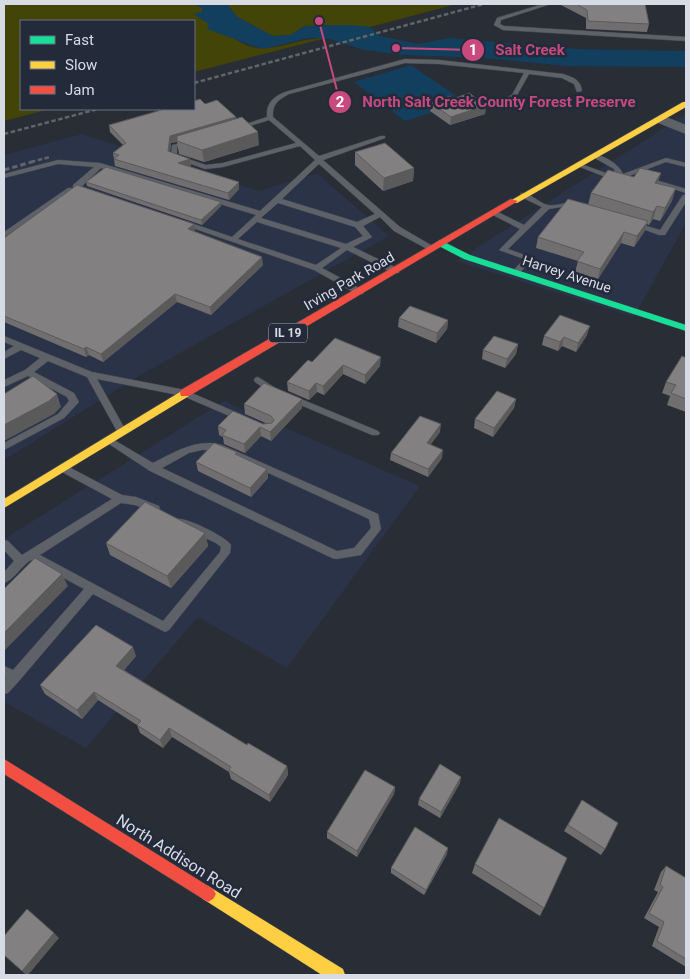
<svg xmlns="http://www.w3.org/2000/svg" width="690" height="979" viewBox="0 0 690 979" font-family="Roboto,sans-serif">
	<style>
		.built { fill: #2a3347 }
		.green { fill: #424507 }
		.water { fill: #133f5e }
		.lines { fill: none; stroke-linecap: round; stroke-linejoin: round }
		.lane-casing { stroke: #464951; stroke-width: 1 }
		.street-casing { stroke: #464951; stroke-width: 1 }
		.fast-casing { stroke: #464951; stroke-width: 1 }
		.slow-casing { stroke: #464951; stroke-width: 1 }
		.jam-casing { stroke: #464951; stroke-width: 1 }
		.lane { fill: #5e6168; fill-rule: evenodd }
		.street { fill: #5e6168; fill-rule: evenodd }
		.fast { fill: #16e098; fill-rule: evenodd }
		.slow { fill: #ffcf43; fill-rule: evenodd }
		.jam { fill: #f24e42; fill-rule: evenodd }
		.rail-far1 { stroke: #61646b; stroke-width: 2.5; stroke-dasharray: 4.5 2.5; stroke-linecap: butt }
		.rail { stroke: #61646b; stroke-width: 3; stroke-dasharray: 5.5 3; stroke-linecap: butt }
		.wall { fill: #706e6f }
		.shaded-wall { fill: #5b5a5a }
		.building { fill: #828081; stroke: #5b5a5a }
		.labels { text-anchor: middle; stroke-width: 5; stroke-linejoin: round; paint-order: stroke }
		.shield { fill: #232b3b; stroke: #a0a6b3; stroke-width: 1 }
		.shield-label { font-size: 12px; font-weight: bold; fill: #d6dbe6 }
		.street-label { font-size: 14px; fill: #d6dbe6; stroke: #232b3b }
		.near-street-label { font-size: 16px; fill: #d6dbe6; stroke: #232b3b }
		.leader { fill: none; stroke: #c7497e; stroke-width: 2 }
		.callout-dot { fill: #c7497e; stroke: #232b3b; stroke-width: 2 }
		.mark-label { font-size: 15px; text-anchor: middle; font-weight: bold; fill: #fff }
		.callout-label { font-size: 15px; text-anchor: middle; font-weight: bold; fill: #c7497e; stroke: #232b3b; stroke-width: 5; stroke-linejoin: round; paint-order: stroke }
	</style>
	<rect width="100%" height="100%" fill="#292d35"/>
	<g class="built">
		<polygon points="686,114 686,223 634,317 456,261"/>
		<polygon points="82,134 259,191 317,173 389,236 139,376 4,460 4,155"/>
		<polygon points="224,401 420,486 287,668 198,617 86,748 4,702 4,539"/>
	</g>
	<g class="green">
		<path d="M 4,4 L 194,4 L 202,8 L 203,12 C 221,28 242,52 269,48 C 289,45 305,38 326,38 L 194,72 L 194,21 L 21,21 L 21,109 L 50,109 L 4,121 Z"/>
		<polygon points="227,4 457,4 370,27 349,25 305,26 290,35 273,36 237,17"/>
	</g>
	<g class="water">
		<polygon points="194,4 227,4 237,17 273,36 290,35 305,26 349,25 370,27 380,36 418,44 449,38 578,49 686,51 686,67 568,66 486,58 404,55 364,50 326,38 308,38 268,48 259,48 207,29 209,24 195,15 196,13 203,12 202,8"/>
		<polygon points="411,65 465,102 468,102 485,114 450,125 432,112 405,121 354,82"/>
	</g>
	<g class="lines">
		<g class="lane-casing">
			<g id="lane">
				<polygon points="543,4 551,4 501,20 500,24 504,26 686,37 686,41 503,30 494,25 497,18"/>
				<path d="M 405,59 L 439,60 L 563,74 C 573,77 581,80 582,91 L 577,92 L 574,84 L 562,78 L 529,74 L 516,97 L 492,108 L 490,107 L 490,105 L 512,95 L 524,73 L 439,64 L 405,63 L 289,94 C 278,100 272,104 273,117 L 319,156 L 381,136 L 385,136 L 385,138 L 323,160 L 400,227 L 436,248 L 432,250 L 429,250 L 394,231 L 380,217 L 363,226 L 372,237 L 353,247 L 399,269 L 399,273 L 393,273 L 347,250 L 322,268 L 363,290 L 363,294 L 357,294 L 314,270 L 178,223 L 182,221 L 185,221 L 232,237 L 256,215 L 101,168 L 79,189 L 74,189 L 74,192 L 4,237 L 4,232 L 68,188 L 73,188 L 73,185 L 94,167 L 58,164 L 4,178 L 4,174 L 58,160 L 100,163 L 260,211 L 315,160 L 300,146 L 223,167 L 205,169 L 171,157 L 172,145 L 191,141 L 191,143 L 177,147 L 177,155 L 206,165 L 223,163 L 296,143 L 269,120 L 237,130 L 234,128 L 267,117 C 266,103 273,97 285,92 ZM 319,164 L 375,214 L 357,222 L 282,199 ZM 278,203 L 355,227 L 363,236 L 346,244 L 261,218 ZM 257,222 L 341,248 L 316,265 L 238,239 Z"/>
				<path d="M 593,155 C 603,154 619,164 623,174 L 666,158 L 686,163 L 686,167 L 666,162 L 621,179 L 603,176 L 575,165 L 578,163 L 606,173 L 616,174 L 614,169 L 593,157 Z"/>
				<polygon points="646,177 686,189 686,193 644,180 644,178"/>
				<path d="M 521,193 C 532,193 538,203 548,205 C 560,207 567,198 580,207 L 576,209 L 567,206 L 549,209 L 508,249 L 533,258 L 518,275 L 515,275 L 511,273 L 524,259 L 499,250 L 520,229 L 489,213 L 493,211 L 496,211 L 524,225 L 542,207 L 521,197 Z"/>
				<polygon points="683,195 686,195 686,202 665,235 659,235 629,224 633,222 660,230"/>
				<polygon points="4,336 92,372 185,390 247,417 249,419 244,422 241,421 183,396 97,379 126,431 121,434 118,433 87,377 48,361 34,372 74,393 79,402 64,418 4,450 4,443 58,414 69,401 67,397 28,376 4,387 4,380 25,370 40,358 21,350 4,359 4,352 14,346 4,342"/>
				<polygon points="258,377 277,389 279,391 277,393 271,393 255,382 254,380 255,378"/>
				<polygon points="289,394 378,431 380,433 378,435 372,435 286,399 284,397"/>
				<path d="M 109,437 L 153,463 C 175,452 197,438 222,445 L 378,514 L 381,529 L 361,555 L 336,559 L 332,558 L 150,471 L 106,442 L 104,440 L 106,438 ZM 202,450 L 218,450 L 369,519 L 371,528 L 354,548 L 337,551 L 162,468 L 189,453 Z"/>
				<path d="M 65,465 L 122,495 L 136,497 L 159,506 L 160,509 L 159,512 L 155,513 L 135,505 L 121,503 L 40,555 L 163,621 L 220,552 L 221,547 L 216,543 L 177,525 L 176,522 L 177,519 C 186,517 226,537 231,545 L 230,553 L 169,630 L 165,632 L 93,594 L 19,681 L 8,693 L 4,694 L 4,681 L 6,678 L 4,677 L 4,666 L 13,670 L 84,589 L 31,560 C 21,566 14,580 4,583 L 4,572 L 14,561 L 4,550 L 4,540 L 8,541 L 22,555 L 112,499 L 62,472 L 60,469 Z"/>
			</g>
		</g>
		<g class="street-casing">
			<polygon id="street" points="661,115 686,125 686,134 656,122 655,119"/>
		</g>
		<g class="fast-casing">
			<polygon id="fast" points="440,240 470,255 686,325 686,331 464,259 437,245 436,243"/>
		</g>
		<g class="slow-casing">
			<g id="slow">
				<polygon points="683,102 686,102 686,107 517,203 510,201"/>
				<polygon points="185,389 190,393 189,396 4,508 4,499"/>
				<polygon points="208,886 343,969 345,975 322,975 203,899 200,894 203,889"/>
			</g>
		</g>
		<g class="jam-casing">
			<g id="jam">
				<polygon points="511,199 518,201 189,396 181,396 180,393 181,390"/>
				<polygon points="4,759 213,889 216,894 213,899 208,902 203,899 4,774"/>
			</g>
		</g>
		<use href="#lane" class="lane"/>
		<use href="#street" class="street"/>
		<use href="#fast" class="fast"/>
		<use href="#slow" class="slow"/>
		<use href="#jam" class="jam"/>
		<g class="rail-far1">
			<polyline points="194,83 484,4"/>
			<polyline points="4,134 98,109"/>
			<polyline points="31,162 50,157"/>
		</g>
		<polyline class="rail" points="4,170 35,161"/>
	</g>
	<g class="wall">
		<polygon points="559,4 645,4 649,24 647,32 586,29 586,18"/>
		<polygon points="453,99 486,105 485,114 450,125 430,111 431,103"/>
		<polygon points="205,104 236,117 236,119 259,145 204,162 179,154 177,142 171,143 170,152 191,166 190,167 239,189 229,200 115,166 113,153 123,145 110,132 109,125"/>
		<polygon points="355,152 414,168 413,181 383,191 355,165"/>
		<polygon points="86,182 221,202 221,206 202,225 87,186"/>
		<polygon points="658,183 672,201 660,221 653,219 649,225 647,224 644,232 634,247 621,243 598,279 575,272 578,261 536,248 538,237 588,205 591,193"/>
		<polygon points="195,232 263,265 211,315 177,302 103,362 89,355 86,357 4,322 4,238"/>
		<polygon points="399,318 448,320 447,329 436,343 398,327"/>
		<polygon points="587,335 576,352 562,346 558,351 542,345 544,336"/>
		<polygon points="518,344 516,354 505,368 482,359 483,350"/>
		<polygon points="686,358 686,412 667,405 670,396 662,393 666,382"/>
		<polygon points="312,362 380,366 365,384 343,374 324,395 317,392 309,400 288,391 287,382"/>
		<polygon points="302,399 302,408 271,441 261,436 245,453 224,444 223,437 219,435 218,426 268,424 245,414 244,404"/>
		<polygon points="516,399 514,408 493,437 474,428 475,419"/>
		<polygon points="440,432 430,445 442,458 428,477 390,460 391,453"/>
		<polygon points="237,454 267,469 268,478 251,497 198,471 196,462"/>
		<polygon points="205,533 208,546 171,588 110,555 106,543"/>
		<polygon points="136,656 124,670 247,745 287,766 288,775 270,802 231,779 229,772 172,737 163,748 140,733 137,725 98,700 82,719 45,694 40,685"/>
		<polygon points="460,783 440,818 418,805 419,799"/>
		<polygon points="395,787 394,794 357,857 327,838 327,832"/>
		<polygon points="582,800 605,849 601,855 564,831"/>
		<polygon points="447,854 424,895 391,873 391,868"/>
		<polygon points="475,864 544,908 540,916 472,873"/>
		<polygon points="666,866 686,878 686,967 652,946 659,927 644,918 658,892 654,890 661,872"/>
	</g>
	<g class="shaded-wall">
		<polygon points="486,105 485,114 450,125 451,117"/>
		<polygon points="236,117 237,124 171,143 169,158 168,151 170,136"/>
		<polygon points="258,132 259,145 204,162 202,150"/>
		<polygon points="190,159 191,166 179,170 178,163"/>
		<polygon points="414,168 413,181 383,191 384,178"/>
		<polygon points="661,173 657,186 655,183"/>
		<polygon points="239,182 239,189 229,200 228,193"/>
		<polygon points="676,188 672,201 660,221 665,208"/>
		<polygon points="221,202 221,206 202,225 201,220"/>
		<polygon points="657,206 653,219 649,225 653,212"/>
		<polygon points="648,221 644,232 634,247 637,236"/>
		<polygon points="194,224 195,232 188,229"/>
		<polygon points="624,232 621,243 598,279 600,269"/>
		<polygon points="262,257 263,265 211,315 210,307"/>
		<polygon points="175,294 177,302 103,362 101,354"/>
		<polygon points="448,320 447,329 436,343 437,333"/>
		<polygon points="590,326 587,335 576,352 578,343"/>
		<polygon points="564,337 562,346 558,351 560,342"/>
		<polygon points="518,344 516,354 505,368 507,359"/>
		<polygon points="86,347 89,355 86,357 84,349"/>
		<polygon points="381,357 380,366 365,384 365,375"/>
		<polygon points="343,365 343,374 324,395 323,386"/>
		<polygon points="316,383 317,392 309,400 309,391"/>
		<polygon points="57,394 61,407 54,414 4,441 4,425"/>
		<polygon points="302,399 302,408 271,441 270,432"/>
		<polygon points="516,399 514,408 493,437 494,428"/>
		<polygon points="441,424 440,432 426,451 427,443"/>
		<polygon points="260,427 261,436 245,453 244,444"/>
		<polygon points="443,450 442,458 428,477 428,469"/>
		<polygon points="267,469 268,478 251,497 250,488"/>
		<polygon points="205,533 208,546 171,588 167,576"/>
		<polygon points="62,574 68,586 4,651 4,633"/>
		<polygon points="133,647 136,656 120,675 116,666"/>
		<polygon points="94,692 98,700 82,719 77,710"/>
		<polygon points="169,728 172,737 163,748 160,740"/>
		<polygon points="287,766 288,775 270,802 269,795"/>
		<polygon points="461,777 460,783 440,818 441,812"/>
		<polygon points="395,787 394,794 357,857 357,851"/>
		<polygon points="448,848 447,854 424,895 426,890"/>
		<polygon points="54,933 59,938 28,975 26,975 22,971"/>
	</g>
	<g class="building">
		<polygon points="576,4 645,4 649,24 588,21 587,10"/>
		<polygon points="469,93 486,105 451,117 431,103 450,96 453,99"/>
		<polygon points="200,99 205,104 217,100 236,117 170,136 168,151 190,159 178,163 239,182 228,193 114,159 119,155 113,153 126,143 109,125 165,109 194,109 194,101"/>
		<polygon points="242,117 258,132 202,150 177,141 177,136"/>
		<polygon points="385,143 414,168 384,178 355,152"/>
		<polygon points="106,167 221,202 201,220 86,182"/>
		<polygon points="640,168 661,173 655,183 676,188 665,208 657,206 653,212 591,193 608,170 634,177"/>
		<polygon points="77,185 194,224 188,229 262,257 210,307 175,294 101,354 86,347 84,349 4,316 4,238"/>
		<polygon points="568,199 648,221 637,236 624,232 600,269 577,261 584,252 538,237"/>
		<polygon points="410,306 448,320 437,333 399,318"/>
		<polygon points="560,315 590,326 578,343 564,337 560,342 544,336"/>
		<polygon points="494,336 518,344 507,359 483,350"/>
		<polygon points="335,338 381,357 365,375 343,365 323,386 316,383 309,391 287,382 308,360 312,362"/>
		<polygon points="682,356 686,358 686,399 671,393 676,385 666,382"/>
		<polygon points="33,376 57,394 49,401 4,425 4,394"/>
		<polygon points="264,383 302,399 270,432 260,427 244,444 222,435 226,430 218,426 233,411 263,424 272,423 274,420 271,416 244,404"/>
		<polygon points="497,391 516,399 494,428 475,419"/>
		<polygon points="420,416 441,424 427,443 443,450 428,469 391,453"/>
		<polygon points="214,443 237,452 235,454 267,469 250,488 196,462"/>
		<polygon points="145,502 205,533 167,576 106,543"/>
		<polygon points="35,558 62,574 4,633 4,589"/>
		<polygon points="96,625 133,647 116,666 247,745 248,743 287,766 269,795 229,770 231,767 169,728 160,740 137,725 141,721 94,692 77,710 40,685"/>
		<polygon points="440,764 461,777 441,812 419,799"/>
		<polygon points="365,770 395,787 357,851 327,832"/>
		<polygon points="582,800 618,823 605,849 568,825"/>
		<polygon points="499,818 567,858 544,908 475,864"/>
		<polygon points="415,827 448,848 426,890 391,868"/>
		<polygon points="666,866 686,878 686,959 657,941 664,922 649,913 663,887 660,885"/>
		<polygon points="27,909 54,933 22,971 4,955 4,936"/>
	</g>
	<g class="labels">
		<rect class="shield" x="269" y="323.5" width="38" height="19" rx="4"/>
		<g class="shield-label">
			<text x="288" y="337">IL 19</text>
		</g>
		<g class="street-label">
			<text transform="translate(567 274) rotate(18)" y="5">Harvey Avenue</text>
			<text transform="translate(349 281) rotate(-30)" y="5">Irving Park Road</text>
		</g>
		<g class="near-street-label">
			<text transform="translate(179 856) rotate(32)" y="6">North Addison Road</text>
		</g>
	</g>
	<path class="leader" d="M396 48L473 50M319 21L340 102"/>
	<g class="callout-dot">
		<circle cx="396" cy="48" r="5"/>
		<circle cx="319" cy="21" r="5"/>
		<circle cx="473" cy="50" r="12"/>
		<circle cx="340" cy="102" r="12"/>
	</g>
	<g class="mark-label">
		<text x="473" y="55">1</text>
		<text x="340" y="107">2</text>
	</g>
	<g class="callout-label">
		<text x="530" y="55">Salt Creek</text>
		<text x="499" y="107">North Salt Creek County Forest Preserve</text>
	</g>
	<rect width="690" height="979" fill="none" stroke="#d6dbe6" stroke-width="10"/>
	<rect x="20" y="20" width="175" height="90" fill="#232b3b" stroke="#6b717f"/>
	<rect x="30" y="36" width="25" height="8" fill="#16e098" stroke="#6b717f"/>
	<text x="65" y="45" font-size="15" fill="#d6dbe6">Fast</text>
	<rect x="30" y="61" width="25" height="8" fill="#ffcf43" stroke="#6b717f"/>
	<text x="65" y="70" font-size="15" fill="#d6dbe6">Slow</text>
	<rect x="30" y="86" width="25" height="8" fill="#f24e42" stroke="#6b717f"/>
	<text x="65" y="95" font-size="15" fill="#d6dbe6">Jam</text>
</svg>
